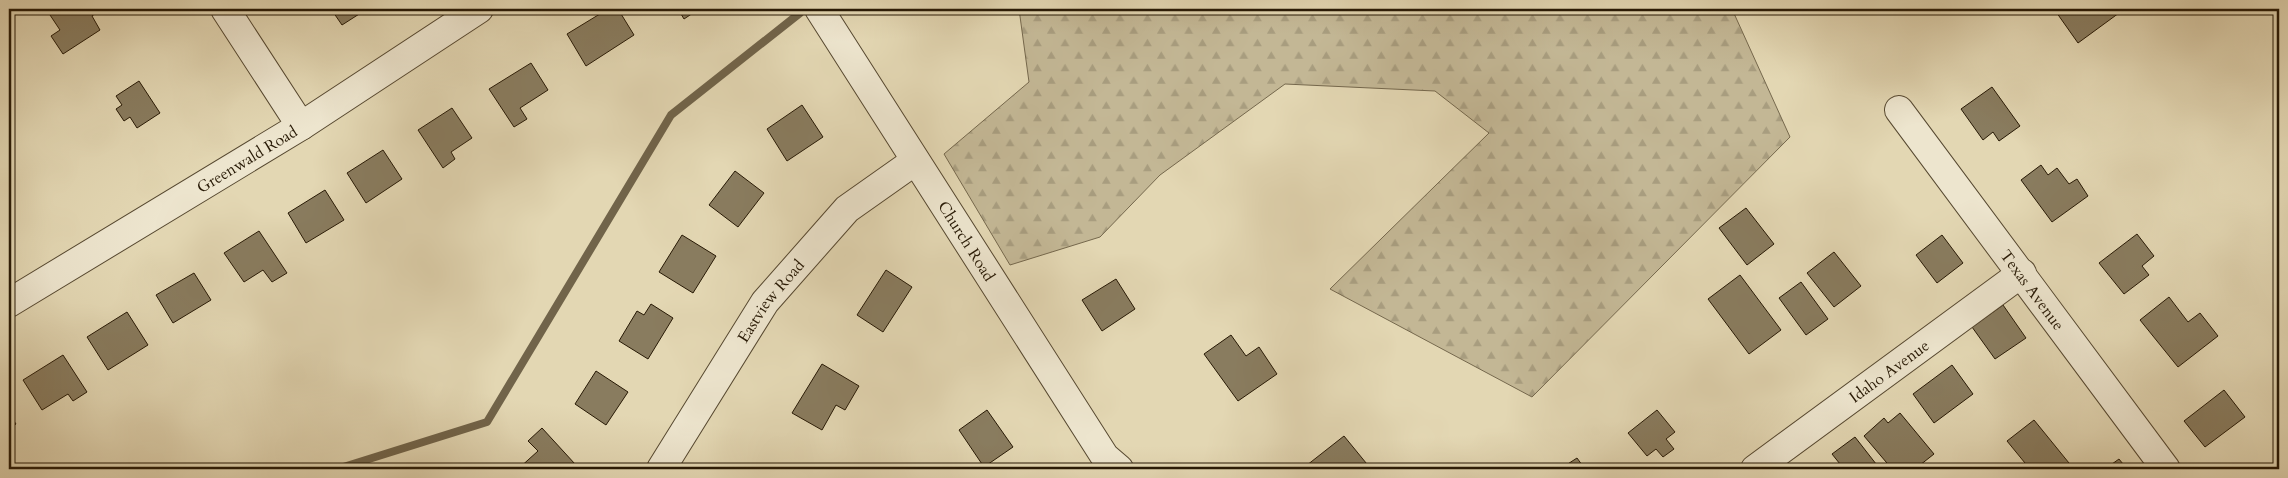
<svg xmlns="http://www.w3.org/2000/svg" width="2288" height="478" viewBox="0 0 2288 478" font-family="Cardo,serif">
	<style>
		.forest { fill: url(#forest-firs); stroke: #75684d }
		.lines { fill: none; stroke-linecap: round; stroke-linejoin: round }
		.stream { stroke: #71644a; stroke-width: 8 }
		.building { fill: #897c5f; stroke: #271905 }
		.minor-casing { stroke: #564830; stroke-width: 30 }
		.minor { stroke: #ede5ce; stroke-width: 28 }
		.labels { text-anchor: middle; stroke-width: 4.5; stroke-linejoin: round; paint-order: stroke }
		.street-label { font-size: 16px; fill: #271905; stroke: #ede5ce }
	</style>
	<defs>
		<pattern id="forest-firs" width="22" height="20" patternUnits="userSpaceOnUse" patternTransform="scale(1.25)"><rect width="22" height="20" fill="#c3b795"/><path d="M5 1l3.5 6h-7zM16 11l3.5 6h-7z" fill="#a89d7f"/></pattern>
	</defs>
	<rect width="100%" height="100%" fill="#e3d7b3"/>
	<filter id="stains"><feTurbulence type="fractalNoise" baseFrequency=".004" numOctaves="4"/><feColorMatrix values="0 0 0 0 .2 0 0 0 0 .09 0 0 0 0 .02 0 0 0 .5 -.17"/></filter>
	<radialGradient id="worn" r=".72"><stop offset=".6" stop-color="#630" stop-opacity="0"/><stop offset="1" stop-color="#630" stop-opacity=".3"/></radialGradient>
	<polygon class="forest" points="1019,9 1732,9 1790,137 1532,397 1330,289 1489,133 1435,91 1285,84 1160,175 1100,237 1010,265 944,154 1029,82"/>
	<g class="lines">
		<polyline class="stream" points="337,469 487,422 671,115 800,13"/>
	</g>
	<g class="building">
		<polygon points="46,9 93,9 96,13 92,16 100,30 63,54 51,36 60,30"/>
		<polygon points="331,9 367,9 342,25"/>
		<polygon points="608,9 618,9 634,35 586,66 567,34"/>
		<polygon points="678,9 699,9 684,19"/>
		<polygon points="2054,9 2116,9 2119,13 2078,43"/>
		<polygon points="531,63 548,90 520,108 527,119 514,127 489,89"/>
		<polygon points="139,81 160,113 137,128 130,117 124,121 116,109 122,105 116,96"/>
		<polygon points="1992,87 2020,126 1999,141 1993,132 1983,140 1961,109"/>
		<polygon points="802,105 823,137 787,161 767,129"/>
		<polygon points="452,108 472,138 451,152 455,159 443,168 418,130"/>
		<polygon points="383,150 402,179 366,203 347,173"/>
		<polygon points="2041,165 2048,175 2057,168 2069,184 2077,179 2088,196 2052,222 2021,180"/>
		<polygon points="735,171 764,193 738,227 709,205"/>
		<polygon points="325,190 344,220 306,243 288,213"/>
		<polygon points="1746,208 1774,244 1747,265 1719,228"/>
		<polygon points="259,231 287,273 272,282 263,270 244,282 224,253"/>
		<polygon points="2137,234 2154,256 2142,266 2149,275 2124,294 2099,263"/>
		<polygon points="682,235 716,256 693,293 659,272"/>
		<polygon points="1942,235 1963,263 1937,283 1916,255"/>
		<polygon points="1834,252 1861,286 1834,307 1807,273"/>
		<polygon points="886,270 912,287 883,332 857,315"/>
		<polygon points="194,273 211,300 173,323 156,295"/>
		<polygon points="1740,275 1781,330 1749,354 1708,299"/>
		<polygon points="1116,279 1135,309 1102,331 1082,300"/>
		<polygon points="1801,282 1828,319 1806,335 1779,298"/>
		<polygon points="2169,297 2188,322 2200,313 2218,336 2178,367 2140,320"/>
		<polygon points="651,304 673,318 648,359 619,341 637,311 644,315"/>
		<polygon points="2003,305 2026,338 1995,359 1972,327"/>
		<polygon points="127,312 148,345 108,370 87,337"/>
		<polygon points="1231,335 1246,356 1259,347 1277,374 1238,401 1204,354"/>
		<polygon points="63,355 87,392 73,401 68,394 42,410 23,380"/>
		<polygon points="822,364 859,386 845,410 836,405 822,430 792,413"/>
		<polygon points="1952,365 1973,394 1934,423 1913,394"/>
		<polygon points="596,371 628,392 606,425 575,404"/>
		<polygon points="2224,390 2245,417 2205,447 2184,421"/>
		<polygon points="987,410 1013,447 984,467 959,430"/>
		<polygon points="1657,410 1675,432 1666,439 1674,449 1663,457 1656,449 1647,456 1628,433"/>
		<polygon points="1900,413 1934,454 1915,469 1892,469 1864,436 1884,418 1888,423"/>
		<polygon points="9,414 16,424 9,429"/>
		<polygon points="2034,420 2069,463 2061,469 2017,469 2025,463 2007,441"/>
		<polygon points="542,428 575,464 569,469 518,469 538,451 528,441"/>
		<polygon points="1344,436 1371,469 1302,469"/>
		<polygon points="1855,437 1880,469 1844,469 1832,454"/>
		<polygon points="1577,458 1585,469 1560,469"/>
		<polygon points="2119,459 2127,469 2105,469"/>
	</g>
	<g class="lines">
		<g class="minor-casing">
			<g id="minor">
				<polyline points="225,9 301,126"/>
				<path id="s1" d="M 819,9 L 1105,457 L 1119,469"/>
				<path id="s2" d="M 1899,110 L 2166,469"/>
				<path id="s3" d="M 9,303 L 301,126 L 479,9"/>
				<path id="s4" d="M 661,469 L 765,302 L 847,209 L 915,161"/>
				<path id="s5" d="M 1755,469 L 2022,273"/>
			</g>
		</g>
		<use href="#minor" class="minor"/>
	</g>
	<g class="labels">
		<g class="street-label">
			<text dy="6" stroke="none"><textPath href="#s3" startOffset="278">Greenwald Road</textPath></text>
			<text dy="6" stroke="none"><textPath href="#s1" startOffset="275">Church Road</textPath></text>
			<text dy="6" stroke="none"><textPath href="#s2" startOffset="224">Texas Avenue</textPath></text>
			<text dy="6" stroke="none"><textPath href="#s4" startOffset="201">Eastview Road</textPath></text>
			<text dy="6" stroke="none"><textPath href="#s5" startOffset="166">Idaho Avenue</textPath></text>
		</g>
	</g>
	<rect width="2288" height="478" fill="none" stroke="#e3d7b3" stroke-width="30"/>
	<rect x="10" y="10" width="2268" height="458" fill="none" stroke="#271905" stroke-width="2.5"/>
	<rect x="15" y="15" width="2258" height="448" fill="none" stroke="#271905"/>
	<rect width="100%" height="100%" filter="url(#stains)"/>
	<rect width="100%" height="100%" fill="url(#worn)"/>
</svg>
